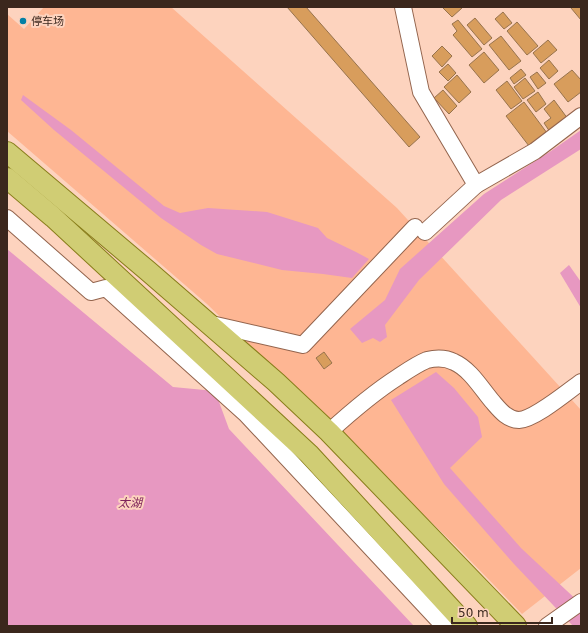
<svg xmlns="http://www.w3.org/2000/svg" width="588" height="633" viewBox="0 0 588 633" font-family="'DejaVu Sans','Noto Sans SC',sans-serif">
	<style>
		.green { fill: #feb693 }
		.water { fill: #e798c1 }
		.building { fill: #d89d5c; stroke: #97734d }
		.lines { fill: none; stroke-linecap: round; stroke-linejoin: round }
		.minor-casing { stroke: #93644d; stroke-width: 18 }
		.major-casing { stroke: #887d1a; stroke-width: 22 }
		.minor { stroke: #fff; stroke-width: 16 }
		.major { stroke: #d0cd74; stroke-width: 20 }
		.poi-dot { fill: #0380a5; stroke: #fdd3be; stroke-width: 1.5 }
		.labels { text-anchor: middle; stroke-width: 4; stroke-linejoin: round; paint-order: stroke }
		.poi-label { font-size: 11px; fill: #3b271d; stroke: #fdd3be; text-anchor: start }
		.water-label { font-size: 12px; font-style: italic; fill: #7e235a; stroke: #fdd3be }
	</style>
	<rect width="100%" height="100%" fill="#fdd3be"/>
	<polygon class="green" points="44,7 171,7 397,208 581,410 581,568 522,614 460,550 207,304 7,131 7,14 24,29"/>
	<g class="water">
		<polygon points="23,95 71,130 164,206 180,213 208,208 267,212 318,228 327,238 356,252 369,259 352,278 323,274 282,270 217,254 201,245 161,218 54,130 21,100"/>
		<polygon points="581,130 581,149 501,200 419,280 385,325 387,337 380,342 373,338 362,343 350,329 385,300 400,269 484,194 551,151"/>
		<polygon points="7,249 173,387 215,391 229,429 414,626 7,626"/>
		<polygon points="569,265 581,282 581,308 560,273"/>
		<polygon points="436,372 454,388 478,417 482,437 450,468 521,548 581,604 581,626 573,626 514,564 444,484 391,400"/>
	</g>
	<g class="building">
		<polygon points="287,7 306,7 420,137 409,147"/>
		<polygon points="442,7 461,7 462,8 452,17"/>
		<polygon points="572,7 581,7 581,20 571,8"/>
		<polygon points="503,12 512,23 504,29 495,19"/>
		<polygon points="475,18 492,38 484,45 467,25"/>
		<polygon points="458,20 482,49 472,57 453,35 457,31 452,24"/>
		<polygon points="517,22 538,46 527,55 507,31"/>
		<polygon points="501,36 521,61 509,70 489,45"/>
		<polygon points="548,40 557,50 541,63 533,53"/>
		<polygon points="442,46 452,56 442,67 432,56"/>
		<polygon points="484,52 499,70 484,83 469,65"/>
		<polygon points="549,60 558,71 549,79 540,68"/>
		<polygon points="448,64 456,73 448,81 439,72"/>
		<polygon points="521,69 526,75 514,84 510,78"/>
		<polygon points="572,70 581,80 581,92 568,102 554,84"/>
		<polygon points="537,72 546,83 538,89 530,77"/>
		<polygon points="457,75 471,92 459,103 444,87"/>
		<polygon points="525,78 535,91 523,99 514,87"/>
		<polygon points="507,81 522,101 511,109 496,90"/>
		<polygon points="443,90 457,106 449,114 434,98"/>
		<polygon points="538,92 546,104 536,112 527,100"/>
		<polygon points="554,100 568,119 550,132 544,123 551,118 544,109"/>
		<polygon points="524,102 547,133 529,146 506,116"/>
		<polygon points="324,352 332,363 324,369 316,358"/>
	</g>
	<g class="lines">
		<g class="minor-casing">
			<g id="minor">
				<polyline points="403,7 421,92 476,185 425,232"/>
				<polyline points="476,185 535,151 581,116"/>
				<polyline points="7,218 91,292 106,288 246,414 444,626"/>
				<polyline points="207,323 303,345 415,227"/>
				<path d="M 329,432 C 351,412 373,393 398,377 C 407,371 417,364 427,360 C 436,358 446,358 454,362 C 470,369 481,388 492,401 C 499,409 507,420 519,420 C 535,419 567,392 581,382"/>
				<polyline points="547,626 581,602"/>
			</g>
		</g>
		<g class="major-casing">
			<g id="major">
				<polyline points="7,152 148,271 276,382 329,432 516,626"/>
				<polyline points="7,178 53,217 309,454 467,626"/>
			</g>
		</g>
		<use href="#minor" class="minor"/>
		<use href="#major" class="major"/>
	</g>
	<circle class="poi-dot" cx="23" cy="21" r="4"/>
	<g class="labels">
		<g class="poi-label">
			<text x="31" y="25">停车场</text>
		</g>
		<g class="water-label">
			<text x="130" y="507">太湖</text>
		</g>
	</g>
	<rect width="588" height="633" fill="none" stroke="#3b271d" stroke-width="16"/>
	<path d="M452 617v6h100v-6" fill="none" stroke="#3b271d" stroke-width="2"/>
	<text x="458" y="617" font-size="12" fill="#3b271d" stroke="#fdd3be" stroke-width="3" paint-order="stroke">50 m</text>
</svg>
